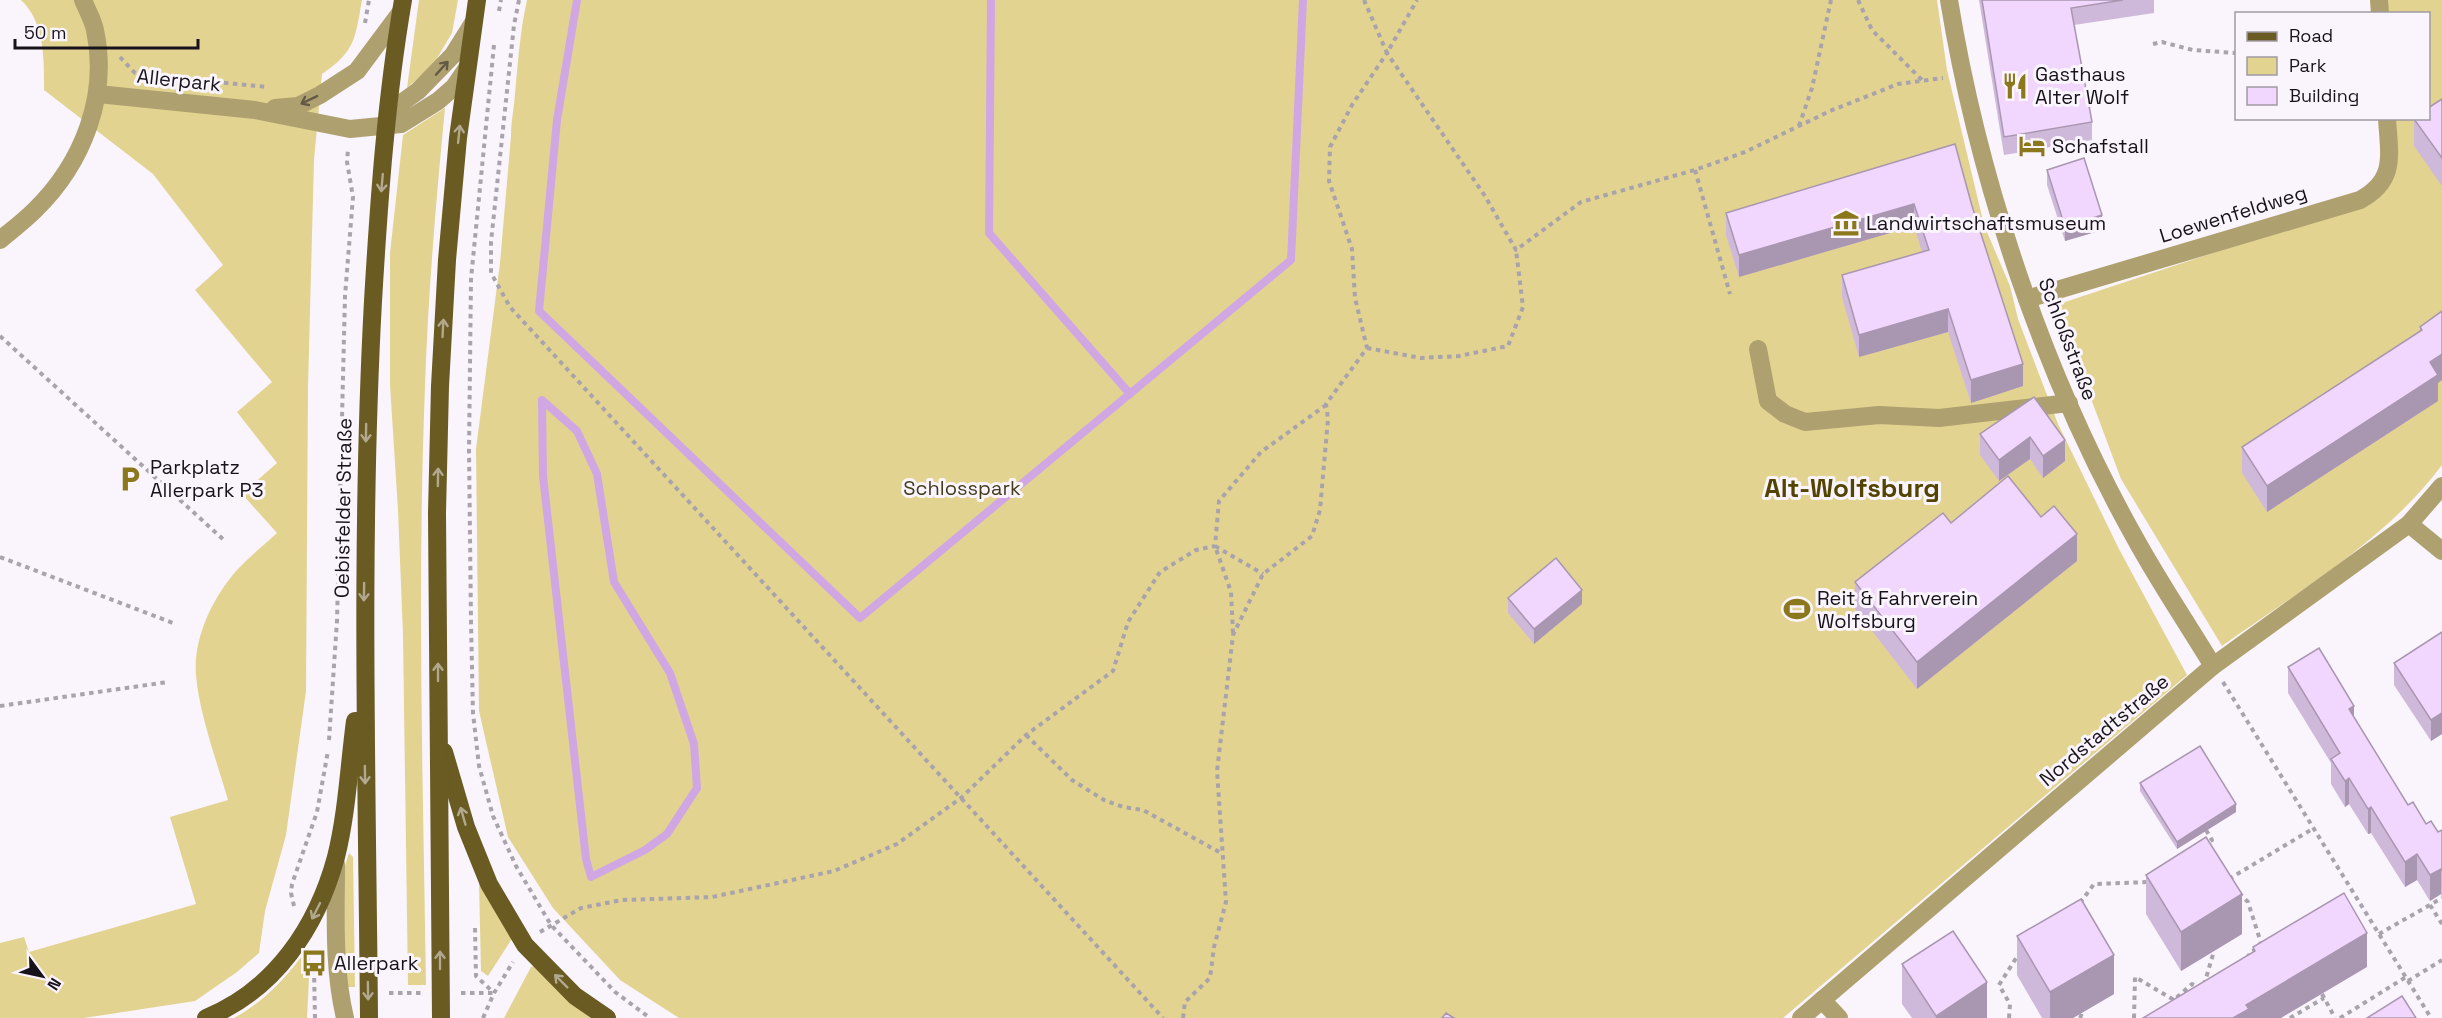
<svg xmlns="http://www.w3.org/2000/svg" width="2442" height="1018" viewBox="0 0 2442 1018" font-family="'Space Grotesk',sans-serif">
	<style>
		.green { fill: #e3d391 }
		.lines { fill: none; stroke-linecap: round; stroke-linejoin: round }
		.stream { stroke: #d1a7e3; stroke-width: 8 }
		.path { stroke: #a9a3ac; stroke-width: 4; stroke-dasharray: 4.5 4.5; stroke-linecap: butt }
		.minor { stroke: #aea16f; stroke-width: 18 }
		.major { stroke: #695b21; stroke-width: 18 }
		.wall { fill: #cfb9da }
		.shaded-wall { fill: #a996b1 }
		.building { fill: #f1d7fd; stroke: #a996b1; stroke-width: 1.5 }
		.oneway { stroke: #635a45 }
		.oneway2 { stroke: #b2a88f }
		.labels { text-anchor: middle; stroke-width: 6; stroke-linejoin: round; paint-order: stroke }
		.poi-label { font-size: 20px; fill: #18131b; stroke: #faf4fd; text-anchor: start }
		.street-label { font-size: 20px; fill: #18131b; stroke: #faf4fd }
		.park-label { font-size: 20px; fill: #423a1a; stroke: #faf4fd }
		.district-label { font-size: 26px; font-weight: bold; fill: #534501; stroke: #faf4fd }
	</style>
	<rect width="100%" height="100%" fill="#faf4fd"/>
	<g class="green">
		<path d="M 21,0 L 362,0 C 355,38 356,51 322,74 L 314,160 L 308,387 L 306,691 L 286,835 L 265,911 L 259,953 L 237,972 L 195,1001 L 84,1018 L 0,1018 L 0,943 L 24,937 L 29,952 L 196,904 L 170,817 L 228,800 C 217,762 199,713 196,675 C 193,638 213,597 237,570 C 249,557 264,545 277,533 L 242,494 L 277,463 L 237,412 L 272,382 L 195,290 L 223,265 L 153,174 L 44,90 C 44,59 45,23 21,0 Z"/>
		<polygon points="419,0 458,0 452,33 433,65 407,88"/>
		<path d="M 527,0 L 1937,0 L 1947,70 L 1984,225 L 2010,286 L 2018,319 L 2058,424 L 2119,549 L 2187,675 L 1783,1018 L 679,1018 L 620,980 L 553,908 L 508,837 L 479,711 L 476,449 L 500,263 L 511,136 C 511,121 514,109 515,94 C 518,62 520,31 527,0 Z"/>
		<path d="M 2387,0 L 2442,0 L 2442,465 C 2386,540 2298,592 2222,646 L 2121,479 L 2056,305 L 2336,212 L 2381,195 L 2393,119 L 2428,118 L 2428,14 L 2388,13 Z"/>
		<path d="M 445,108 C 436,201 428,294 425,387 C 417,587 423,786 426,985 L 408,985 L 403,635 L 398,510 L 390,385 L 390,253 L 403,135 Z"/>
		<polygon points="349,853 353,857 355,987 345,987 344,869"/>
		<polygon points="479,881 513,937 488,976 481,971"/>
		<path d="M 307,949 L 310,958 L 307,1018 L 234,1018 C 264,1002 287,977 307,949 Z"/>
		<polygon points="534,966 591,1018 504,1018 531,967"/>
	</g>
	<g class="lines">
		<g class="stream">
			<polyline points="577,0 557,120 539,311 860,618 1291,260 1303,0"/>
			<polyline points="991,0 989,233 1130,394"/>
			<polygon points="542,400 577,431 597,474 614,582 670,673 694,744 697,788 667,834 645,850 591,877 586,859 543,476"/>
		</g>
		<g class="path">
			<polyline points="519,0 514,25 491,242 491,273 510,307 1163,1018"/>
			<polyline points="1364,0 1387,53 1417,0"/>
			<polyline points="1858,0 1872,30 1922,80"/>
			<polyline points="499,11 501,0"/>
			<polyline points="365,23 369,0"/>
			<polyline points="2153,44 2162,42 2193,50 2236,53"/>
			<polyline points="494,45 471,279 469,450 471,622 473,713 479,766 493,816 516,866 551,925 615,992 650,1018"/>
			<polyline points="120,57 135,73 145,76"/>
			<polyline points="206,81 267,87"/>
			<polyline points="1799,126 1812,88 1831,0"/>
			<polyline points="1695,170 1730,294"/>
			<polyline points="0,336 225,541"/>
			<polyline points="1367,348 1421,358 1459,356 1508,346 1523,307 1516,250"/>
			<polyline points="0,557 173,623"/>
			<polyline points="1233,633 1231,592 1215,546 1263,574"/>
			<polyline points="2223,682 2431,1018"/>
			<polyline points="0,706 168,682"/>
			<polyline points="1026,735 1072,780 1104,800 1123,807 1143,810 1221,853"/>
			<polyline points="329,740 337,621 345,296 353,197 347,162 348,149"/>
			<polyline points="2206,830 2212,840 2206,844"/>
			<polyline points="2229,879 2314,828"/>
			<polyline points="2239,893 2248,902 2261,943 2248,956"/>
			<polyline points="2080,903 2094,884 2150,882"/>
			<polyline points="2430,905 2442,924"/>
			<polyline points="294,906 291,893 292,884 317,812 328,751"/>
			<polyline points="475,928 476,976 493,992"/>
			<polyline points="540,932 581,908 622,900 712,897 834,871 897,844 961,798 1026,735 1113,671 1128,622 1160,572 1196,550 1215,546 1219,501 1261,452 1326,405"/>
			<polyline points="2379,934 2442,898"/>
			<polyline points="314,969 315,1018"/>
			<polyline points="2408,981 2442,960"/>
			<polyline points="2204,985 2214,951"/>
			<polyline points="389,993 421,993"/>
			<polyline points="461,993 494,993"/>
			<polyline points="2322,994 2335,1018"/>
			<polyline points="483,1018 494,993 513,962"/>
			<polyline points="1183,1018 1185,1002 1210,978 1214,947 1226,902 1217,771 1233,635 1263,574 1312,536 1320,510 1328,419 1326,404 1367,348 1355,298 1352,249 1329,181 1330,147 1352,105 1387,53 1485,196 1516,250 1581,202 1695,170 1745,152 1830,111 1898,84 1943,78"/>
			<polyline points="2009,1018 2010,1004 1999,985 2020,952"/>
			<polyline points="2080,1018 2082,1013"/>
			<polyline points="2134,1018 2135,977 2174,1000 2192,984 2201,988"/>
			<polyline points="2290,1018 2324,998"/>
			<polyline points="2340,1018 2406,977"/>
		</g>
		<g class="minor">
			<path d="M 1949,0 C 1979,183 2044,376 2135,538 C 2159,582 2187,623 2213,666"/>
			<polyline points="2379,0 2380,14"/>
			<polyline points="98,94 255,110 350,129 401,124 438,101 454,87 467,68"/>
			<polyline points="275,108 298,106 320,95 357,71 401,12"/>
			<polyline points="387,125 404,101 418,91 453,55 473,23"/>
			<path d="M 0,240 C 12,230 24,221 35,210 C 83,163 109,96 95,30 C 93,20 87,10 83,0"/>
			<path d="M 2027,299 L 2360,200 C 2397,180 2389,155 2387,118"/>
			<polyline points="1758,349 1768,401 1785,414 1805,422 1879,415 1939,418 2069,403"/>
			<polyline points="2409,524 2442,551"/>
			<path d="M 336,864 C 336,916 333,967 345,1018"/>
			<polyline points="1822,1000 1839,1018"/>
			<polyline points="1801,1018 2213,666 2409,524 2442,486"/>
		</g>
		<g class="major">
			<polyline points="444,752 466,827 489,884 525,945 575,996 607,1018"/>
			<path d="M 206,1018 C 275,990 317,927 336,857 C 347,813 349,766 355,721"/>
			<path d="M 369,1018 C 367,779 360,540 373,301 C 379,200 386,99 403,0"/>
			<polyline points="441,1018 437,513 440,386 447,260 458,138 477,0"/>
		</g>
	</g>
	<g class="wall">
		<polygon points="1979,0 2154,0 2154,13 2074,25 2092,122 2092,140 2004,155"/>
		<polygon points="2442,99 2442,186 2414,146 2414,119"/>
		<polygon points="1955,144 2023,386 1971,403 1948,332 1859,357 1842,297 1842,275 1922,252 1914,226 1739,277 1726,235 1726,213"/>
		<polygon points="2047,170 2102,230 2065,241 2047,185"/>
		<polygon points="2442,311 2438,383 2438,401 2267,512 2242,473 2242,447 2420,332 2420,327"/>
		<polygon points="2034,397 2065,461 2043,478 2030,459 1999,481 1980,455 1980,434"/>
		<polygon points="1951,523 2077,561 1917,689 1855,609 1855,582"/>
		<polygon points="1508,598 1582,604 1534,644 1508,613"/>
		<polygon points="2442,632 2442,734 2431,741 2394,685 2394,663"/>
		<polygon points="2288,667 2354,718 2408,805 2426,824 2438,832 2442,830 2442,897 2441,894 2430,901 2417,880 2405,887 2371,833 2368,834 2349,804 2345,807 2331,784 2331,763 2288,693"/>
		<polygon points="2140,783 2236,812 2177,849 2140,791"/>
		<polygon points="2146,875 2242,934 2181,971 2146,914"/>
		<polygon points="2017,936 2114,994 2073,1018 2042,1018 2017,975"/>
		<polygon points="1902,964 1987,1018 1912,1018 1902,1004"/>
	</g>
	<g class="shaded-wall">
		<polygon points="1914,204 1914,226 1739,277 1739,255"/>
		<polygon points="2102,215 2102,230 2065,241 2065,227"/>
		<polygon points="1948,309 1948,332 1859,357 1859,335"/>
		<polygon points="2442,354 2442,380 2438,383 2438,401 2267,512 2267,486"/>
		<polygon points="2023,364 2023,386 1971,403 1971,380"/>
		<polygon points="2030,437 2030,459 1999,481 1999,460"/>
		<polygon points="2065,440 2065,461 2043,478 2043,456"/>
		<polygon points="2077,534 2077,561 1917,689 1917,662"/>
		<polygon points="1582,590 1582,604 1534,644 1534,629"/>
		<polygon points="2354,706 2354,732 2349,709"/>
		<polygon points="2442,713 2442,734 2431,741 2431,720"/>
		<polygon points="2349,778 2349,804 2345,807 2345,781"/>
		<polygon points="2236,804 2236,812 2177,849 2177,842"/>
		<polygon points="2371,807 2371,833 2368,834 2368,809"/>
		<polygon points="2417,854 2417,880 2405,887 2405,862"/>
		<polygon points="2441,869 2441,894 2430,901 2430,875"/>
		<polygon points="2242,894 2242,934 2181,971 2181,932"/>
		<polygon points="2367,933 2367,967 2281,1018 2233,1018 2246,1005"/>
		<polygon points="2114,955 2114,994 2073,1018 2050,1018 2050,992"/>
		<polygon points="1987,982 1987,1018 1936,1018 1936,1016"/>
	</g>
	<g class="building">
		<polygon points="1982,0 2123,0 2071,8 2092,122 2004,137"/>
		<polygon points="2442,99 2442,158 2414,119 2428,118 2428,108"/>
		<polygon points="1955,144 1972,206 2023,364 1971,380 1948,309 1859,335 1842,275 1929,250 1914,204 1739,255 1726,213"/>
		<polygon points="2084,158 2102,215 2065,227 2047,170"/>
		<polygon points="2442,311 2442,354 2430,362 2438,375 2267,486 2242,447 2422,330 2420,327"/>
		<polygon points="2034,397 2065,440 2043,456 2030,437 1999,460 1980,434"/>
		<polygon points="2008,476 2041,517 2054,506 2077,534 1917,662 1855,582 1943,513 1951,523"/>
		<polygon points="1556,558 1582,590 1534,629 1508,598"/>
		<polygon points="2442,632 2442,713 2431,720 2394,663"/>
		<polygon points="2319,648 2354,706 2349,709 2408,805 2413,802 2426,824 2431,821 2438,832 2442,830 2442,871 2441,869 2430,875 2417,854 2405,862 2371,807 2368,809 2349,778 2345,781 2331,759 2340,753 2288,667"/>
		<polygon points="2200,746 2236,804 2177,842 2140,783"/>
		<polygon points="2206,837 2242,894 2181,932 2146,875"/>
		<polygon points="2344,893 2367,933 2246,1005 2249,1009 2233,1018 2143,1018 2255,951 2253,947"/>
		<polygon points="2081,899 2114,955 2050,992 2017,936"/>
		<polygon points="1953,931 1987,982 1936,1016 1902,964"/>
		<polygon points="2402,996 2416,1018 2367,1018"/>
		<polygon points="1446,1013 1454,1018 1442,1018"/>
	</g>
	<defs><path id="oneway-shaft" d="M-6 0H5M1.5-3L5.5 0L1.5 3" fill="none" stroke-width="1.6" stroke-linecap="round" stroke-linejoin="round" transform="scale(1.5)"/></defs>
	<g class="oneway">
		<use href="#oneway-shaft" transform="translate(442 68) rotate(-48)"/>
		<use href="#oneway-shaft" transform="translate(309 100) rotate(154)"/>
	</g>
	<g class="oneway2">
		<use href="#oneway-shaft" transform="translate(459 134) rotate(-84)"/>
		<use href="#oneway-shaft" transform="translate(382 183) rotate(95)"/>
		<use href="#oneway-shaft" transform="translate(443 328) rotate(-87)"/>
		<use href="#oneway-shaft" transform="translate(366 433) rotate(91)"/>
		<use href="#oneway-shaft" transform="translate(438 477) rotate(-89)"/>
		<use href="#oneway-shaft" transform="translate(364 592) rotate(91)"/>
		<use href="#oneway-shaft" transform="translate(438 672) rotate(-90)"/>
		<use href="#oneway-shaft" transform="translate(365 775) rotate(89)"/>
		<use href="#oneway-shaft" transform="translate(463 816) rotate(-106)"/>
		<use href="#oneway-shaft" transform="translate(316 911) rotate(117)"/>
		<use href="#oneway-shaft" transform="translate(440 960) rotate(-90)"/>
		<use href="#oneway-shaft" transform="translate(561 981) rotate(-135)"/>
		<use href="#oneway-shaft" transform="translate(368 991) rotate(89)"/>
	</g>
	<defs>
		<g id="restaurant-bare" transform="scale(2.07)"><path d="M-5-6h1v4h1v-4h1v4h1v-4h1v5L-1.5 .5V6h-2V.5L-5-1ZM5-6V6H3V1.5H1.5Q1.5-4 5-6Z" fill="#8c781c" stroke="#faf4fd" stroke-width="2.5" paint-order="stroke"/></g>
		<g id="hotel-bare" transform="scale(2.07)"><path d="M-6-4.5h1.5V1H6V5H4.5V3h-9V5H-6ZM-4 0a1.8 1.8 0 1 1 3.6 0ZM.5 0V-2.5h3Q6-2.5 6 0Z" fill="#8c781c" stroke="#faf4fd" stroke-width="2.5" paint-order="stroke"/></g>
		<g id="museum-bare" transform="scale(2.07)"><path d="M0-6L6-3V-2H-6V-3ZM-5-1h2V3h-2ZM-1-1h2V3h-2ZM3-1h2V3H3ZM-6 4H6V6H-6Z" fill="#8c781c" stroke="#faf4fd" stroke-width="2.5" paint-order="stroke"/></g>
		<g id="parking-bare" transform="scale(2.07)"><path d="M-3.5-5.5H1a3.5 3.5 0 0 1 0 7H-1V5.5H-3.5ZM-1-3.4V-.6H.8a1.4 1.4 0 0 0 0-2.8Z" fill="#8c781c" stroke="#faf4fd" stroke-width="2.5" paint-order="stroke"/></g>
		<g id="stadium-bare" transform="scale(2.07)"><path d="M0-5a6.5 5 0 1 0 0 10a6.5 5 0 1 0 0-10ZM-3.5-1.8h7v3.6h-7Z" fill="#8c781c" stroke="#faf4fd" stroke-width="2.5" paint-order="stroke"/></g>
		<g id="bus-bare" transform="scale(2.07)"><path d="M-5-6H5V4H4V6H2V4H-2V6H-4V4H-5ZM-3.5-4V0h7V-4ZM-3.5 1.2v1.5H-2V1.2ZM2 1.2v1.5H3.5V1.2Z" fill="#8c781c" stroke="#faf4fd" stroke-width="2.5" paint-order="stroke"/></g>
	</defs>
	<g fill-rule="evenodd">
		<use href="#restaurant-bare" x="2015" y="86"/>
		<use href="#hotel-bare" x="2032" y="146"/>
		<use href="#museum-bare" x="1846" y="223"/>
		<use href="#parking-bare" x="130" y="479"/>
		<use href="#stadium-bare" x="1797" y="609"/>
		<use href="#bus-bare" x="314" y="963"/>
	</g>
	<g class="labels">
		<g class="poi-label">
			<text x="2035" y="81">Gasthaus<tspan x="2035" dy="23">Alter Wolf</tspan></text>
			<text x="2052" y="153">Schafstall</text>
			<text x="1866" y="230">Landwirtschaftsmuseum</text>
			<text x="150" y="474">Parkplatz<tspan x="150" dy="23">Allerpark P3</tspan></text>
			<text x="1817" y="605">Reit &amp; Fahrverein<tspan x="1817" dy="23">Wolfsburg</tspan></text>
			<text x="334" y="970">Allerpark</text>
		</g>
		<g class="street-label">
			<text transform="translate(179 80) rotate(6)" y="7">Allerpark</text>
			<text transform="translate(2233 214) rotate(-17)" y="7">Loewenfeldweg</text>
			<text transform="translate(2068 339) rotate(69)" y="7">Schloßstraße</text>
			<text transform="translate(343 508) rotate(-89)" y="7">Oebisfelder Straße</text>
			<text transform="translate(2104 730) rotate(-40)" y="7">Nordstadtstraße</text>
		</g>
		<g class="park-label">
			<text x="962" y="495">Schlosspark</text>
		</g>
		<g class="district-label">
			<text x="1852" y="497">Alt-Wolfsburg</text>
		</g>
	</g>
	<rect x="2235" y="12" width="195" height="108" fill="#faf4fd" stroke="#a09aa3" stroke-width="1.5"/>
	<rect x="2247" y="32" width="30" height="9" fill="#695b21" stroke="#a09aa3" stroke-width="1.5"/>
	<text x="2289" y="42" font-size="18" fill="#18131b">Road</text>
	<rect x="2247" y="57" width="30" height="18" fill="#e3d391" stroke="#a09aa3" stroke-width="1.5"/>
	<text x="2289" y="72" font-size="18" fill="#18131b">Park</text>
	<rect x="2247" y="87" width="30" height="18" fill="#f1d7fd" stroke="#a09aa3" stroke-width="1.5"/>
	<text x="2289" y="102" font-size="18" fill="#18131b">Building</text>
	<g transform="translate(42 976) rotate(123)" stroke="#faf4fd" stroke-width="4.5" paint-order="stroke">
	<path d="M0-4.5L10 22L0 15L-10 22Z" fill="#18131b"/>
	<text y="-9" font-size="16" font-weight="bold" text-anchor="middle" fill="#18131b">N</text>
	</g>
	<path d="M15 39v9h183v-9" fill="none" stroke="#18131b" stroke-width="3"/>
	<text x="24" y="39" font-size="18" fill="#18131b" stroke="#faf4fd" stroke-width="4.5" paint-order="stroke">50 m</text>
</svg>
